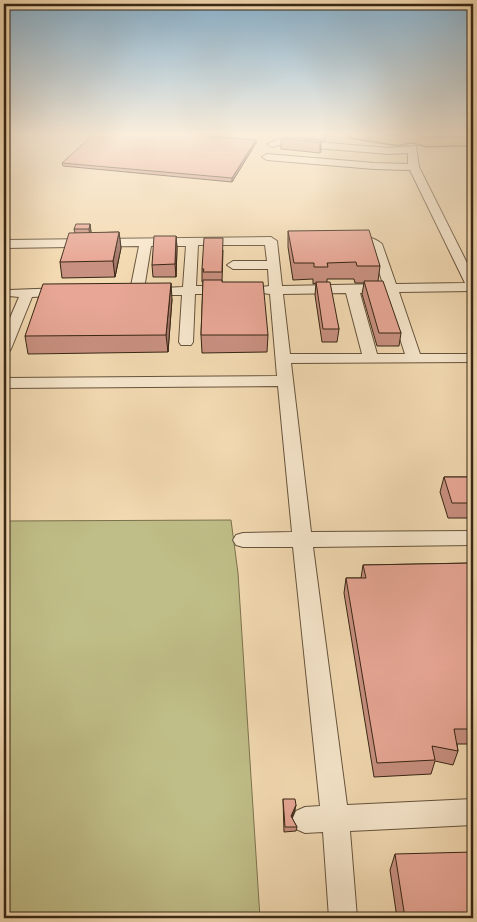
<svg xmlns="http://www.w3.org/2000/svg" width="477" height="922" viewBox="0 0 477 922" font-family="'IM FELL English',serif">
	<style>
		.green { fill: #c0be88; stroke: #7c724e }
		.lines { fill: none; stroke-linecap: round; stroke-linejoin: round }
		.minor-casing { stroke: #66533c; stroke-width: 2 }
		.major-casing { stroke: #372614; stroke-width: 3 }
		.minor { fill: #f7e7cd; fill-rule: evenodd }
		.major { fill: #eabd79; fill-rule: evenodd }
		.wall { fill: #c89081; stroke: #372614 }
		.shaded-wall { fill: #a27569; stroke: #372614 }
		.building { fill: #e8a796; stroke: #372614 }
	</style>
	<rect width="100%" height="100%" fill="#f3dab2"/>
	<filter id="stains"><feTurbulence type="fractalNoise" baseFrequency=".004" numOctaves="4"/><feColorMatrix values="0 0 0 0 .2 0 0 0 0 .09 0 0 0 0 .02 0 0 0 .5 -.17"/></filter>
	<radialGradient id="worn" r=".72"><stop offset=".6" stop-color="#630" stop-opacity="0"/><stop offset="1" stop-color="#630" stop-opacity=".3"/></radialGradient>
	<polygon class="green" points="231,520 238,573 260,918 4,918 4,521"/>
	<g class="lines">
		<g class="minor-casing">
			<g id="minor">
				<path d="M 279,139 L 389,148 L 416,146 L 419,167 L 473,275 L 473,291 L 399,292 L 420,354 L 473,354 L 473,362 L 291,363 L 311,532 L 473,531 L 473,545 L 313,547 L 347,805 L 473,799 L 473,825 L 350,831 L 357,918 L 329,918 L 323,832 L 305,833 L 296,829 L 292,820 L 296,811 L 305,807 L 320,806 L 293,547 L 243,547 L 236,545 L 233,540 L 236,535 L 243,533 L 292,532 L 278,386 L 4,388 L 4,378 L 277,376 L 270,294 L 262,293 L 260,290 L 262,287 L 269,286 L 268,269 L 233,269 L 227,265 L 233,261 L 267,261 L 265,245 L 198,245 L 196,286 L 226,286 L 233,290 L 226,294 L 195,294 L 193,342 L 191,345 L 181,345 L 179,342 L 182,295 L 149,295 L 143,292 L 137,295 L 130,291 L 139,246 L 4,248 L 4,240 L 271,237 L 277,241 L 282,286 L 383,284 L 371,246 C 362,243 349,246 343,240 C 351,232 374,236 382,244 L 396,284 L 465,283 L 410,170 L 374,169 L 267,160 L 262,157 L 267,154 L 374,163 L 408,164 L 408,153 L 389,154 L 279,145 L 272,147 L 267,144 ZM 151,246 L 186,246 L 183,287 L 144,289 ZM 385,292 L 405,354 L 377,354 L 360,293 ZM 346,293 L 362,354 L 290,354 L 283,294 Z"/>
				<polygon points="63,288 68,289 70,292 68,295 32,297 11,349 9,352 4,353 4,332 19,297 9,296 7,293 9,290"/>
			</g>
		</g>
		<g class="major-casing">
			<polygon id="major" points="347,134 374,134 398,137 412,134 426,138 473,137 473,145 426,146 412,142 398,145 353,138"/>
		</g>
		<use href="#minor" class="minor"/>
		<use href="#major" class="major"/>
	</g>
	<g class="wall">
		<polygon points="287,134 327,134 325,141 321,141 321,150 320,153 281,149 281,139 287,137"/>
		<polygon points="256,140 256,143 232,182 63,166 62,163"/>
		<polygon points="90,224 91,233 119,232 121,248 115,277 62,278 60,262 75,233 74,229"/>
		<polygon points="288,231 380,266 378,281 401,333 399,346 377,346 362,294 364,283 355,283 354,279 327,279 327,282 339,329 337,342 322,342 315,295 316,283 313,284 313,279 293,280 288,247"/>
		<polygon points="176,236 177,248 176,277 153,277 152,265"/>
		<polygon points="223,250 222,282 268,335 267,352 202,353 201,335 203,282 202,282 202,269"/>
		<polygon points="172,299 168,352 28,354 25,336"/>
		<polygon points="444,477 473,477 473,518 448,518 440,492"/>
		<polygon points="473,563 473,744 457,744 458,751 453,765 435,761 431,774 374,777 344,593 346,578 361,578 363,565"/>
		<polygon points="283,799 295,810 292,818 297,827 296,831 284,832"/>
		<polygon points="395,854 473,918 397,918 390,870"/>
	</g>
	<g class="shaded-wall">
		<polygon points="256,140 256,143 232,182 232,178"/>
		<polygon points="321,140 321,150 320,153 320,142"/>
		<polygon points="90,224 91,232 90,237 89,229"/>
		<polygon points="119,232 121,248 115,277 113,261"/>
		<polygon points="176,236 177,248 176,277 175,264"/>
		<polygon points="171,283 172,299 168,352 166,335"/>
		<polygon points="296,805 295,810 290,821 291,816"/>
	</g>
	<g class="building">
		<polygon points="94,134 184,134 256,140 232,178 62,163"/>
		<polygon points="282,137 321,140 320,142 281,139"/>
		<polygon points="76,224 90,224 89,229 74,229"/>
		<polygon points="369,230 380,266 357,266 356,262 327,263 328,267 314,267 314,263 294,263 288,231"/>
		<polygon points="119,232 113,261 60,262 69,233"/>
		<polygon points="154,236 176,236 175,264 152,265"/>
		<polygon points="204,238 223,238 222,272 203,272 204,269 202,269"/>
		<polygon points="203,280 222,280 222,282 263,282 268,335 201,335"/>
		<polygon points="364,281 383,281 401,333 379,333"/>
		<polygon points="316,282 330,282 339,329 323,329"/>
		<polygon points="171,283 166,335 25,336 43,284"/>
		<polygon points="444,477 473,477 473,503 452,503"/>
		<polygon points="473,563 473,729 454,729 458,751 432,746 435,760 377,763 346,578 366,578 363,565"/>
		<polygon points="283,799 295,799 296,805 291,816 297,827 285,827"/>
		<polygon points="473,852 473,918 405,918 395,854"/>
	</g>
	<linearGradient id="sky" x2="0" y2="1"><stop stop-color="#8ab6d4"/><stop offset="0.51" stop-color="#faeedc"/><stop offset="1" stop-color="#faeedc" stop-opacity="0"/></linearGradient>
	<rect width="477" height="263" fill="url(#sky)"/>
	<rect width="477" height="922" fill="none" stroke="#f3dab2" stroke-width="20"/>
	<rect x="5" y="5" width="467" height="912" fill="none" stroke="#372614" stroke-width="2.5"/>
	<rect x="10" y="10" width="457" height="902" fill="none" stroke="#372614"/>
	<rect width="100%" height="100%" filter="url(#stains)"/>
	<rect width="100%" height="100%" fill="url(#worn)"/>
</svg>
